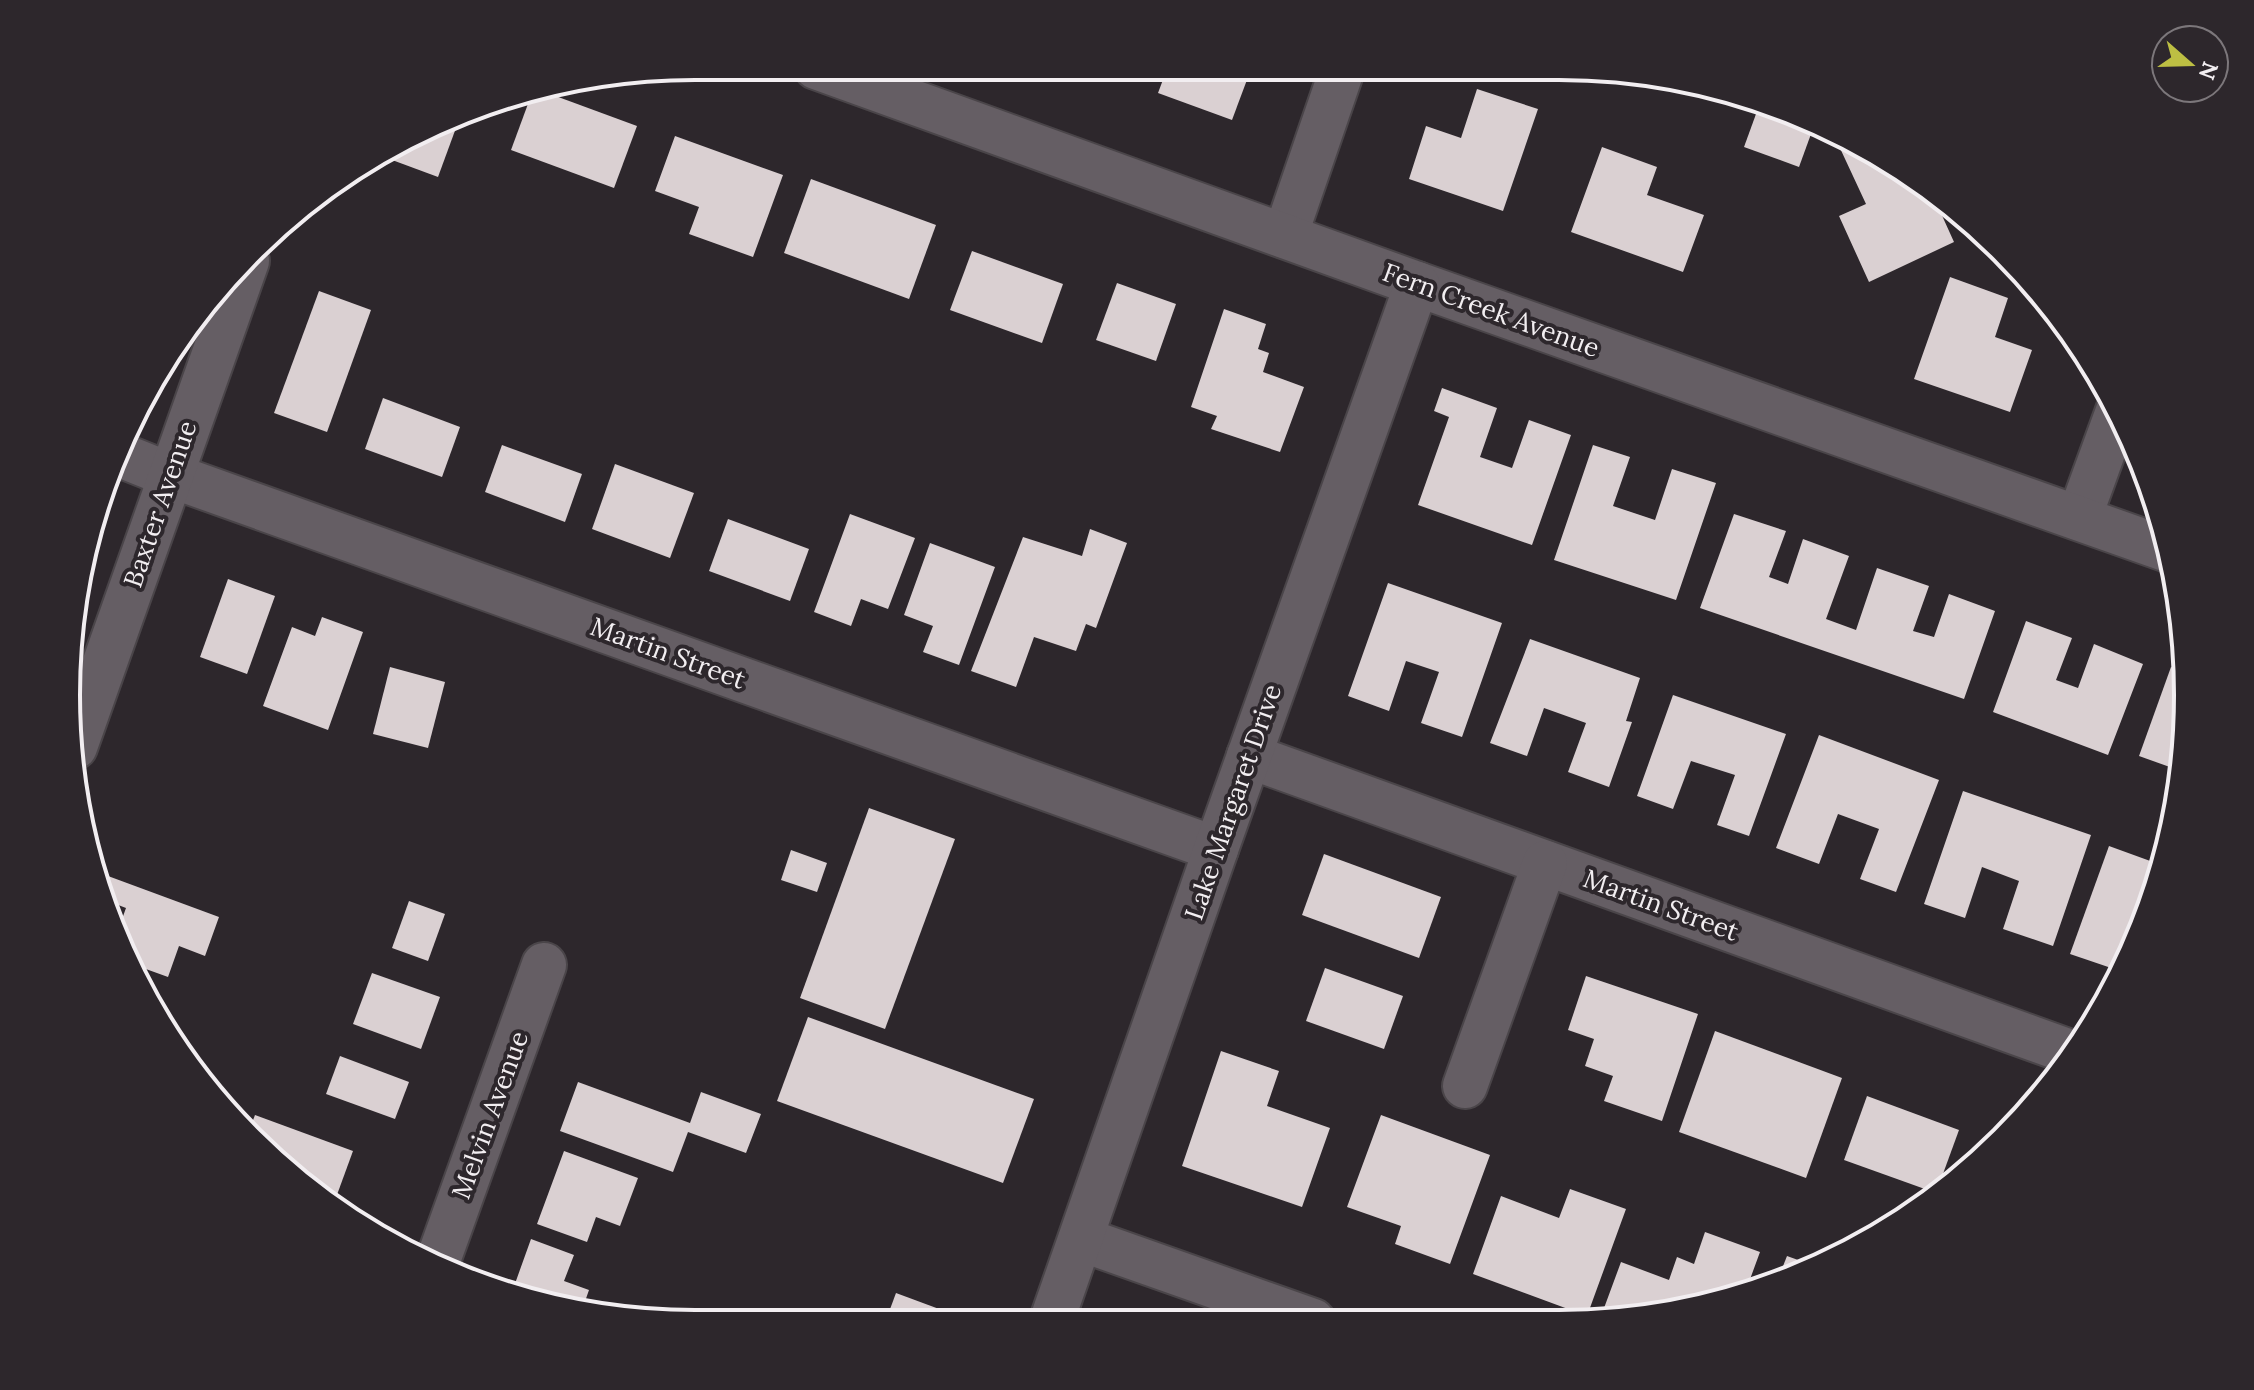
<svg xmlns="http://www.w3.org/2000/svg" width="2254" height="1390" viewBox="0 0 2254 1390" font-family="Lora,serif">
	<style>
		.building { fill: #dad0d2 }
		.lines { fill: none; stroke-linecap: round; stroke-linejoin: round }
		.minor-casing { stroke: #4a4549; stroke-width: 48 }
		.tertiary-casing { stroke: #4a4549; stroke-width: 48 }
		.minor { stroke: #655e64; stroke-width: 44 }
		.tertiary { stroke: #655e64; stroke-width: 44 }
		.labels { text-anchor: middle; stroke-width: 8; stroke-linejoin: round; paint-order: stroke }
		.street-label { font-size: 26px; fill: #f2eef1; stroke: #2d272c }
		.rim { fill: none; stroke: #f2eef1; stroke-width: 4 }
	</style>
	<rect width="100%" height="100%" fill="#2d272c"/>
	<g class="building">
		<polygon points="1167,69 1251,69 1232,120 1158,93"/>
		<polygon points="1477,89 1538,109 1503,211 1409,179 1426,126 1461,138"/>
		<polygon points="542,91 637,126 614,188 511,150 532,93"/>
		<polygon points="1760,103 1799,114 1815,123 1799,167 1744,147"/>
		<polygon points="460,117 438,177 384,157 456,119"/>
		<polygon points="675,136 783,175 753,257 689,234 699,207 655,191"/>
		<polygon points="1848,142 1930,189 1954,242 1869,282 1839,216 1866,204 1839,146"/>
		<polygon points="1602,147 1657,167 1647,195 1704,215 1683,272 1571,232"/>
		<polygon points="811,179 936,225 909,299 784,253"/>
		<polygon points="972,251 1063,284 1042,343 950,310"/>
		<polygon points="1950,277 2008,298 1995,337 2032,350 2010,412 1914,379"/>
		<polygon points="1117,283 1176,304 1156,361 1096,340"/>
		<polygon points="319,291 371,310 327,432 274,413"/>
		<polygon points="1224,309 1266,324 1258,349 1269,353 1263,372 1304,387 1280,452 1211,429 1217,416 1191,407"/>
		<polygon points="1442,388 1497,408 1480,457 1512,468 1529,420 1571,435 1532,545 1418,505 1449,417 1434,411"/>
		<polygon points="383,398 460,427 442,477 365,449"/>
		<polygon points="502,445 582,474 565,522 485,492"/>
		<polygon points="1593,445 1630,457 1613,506 1655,520 1672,469 1716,483 1676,600 1554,560"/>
		<polygon points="615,464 694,493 670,558 592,529"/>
		<polygon points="850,514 915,538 888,609 861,599 851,626 814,612"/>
		<polygon points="1734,514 1786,531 1769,577 1788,584 1803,539 1849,556 1826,619 1856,630 1877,568 1929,586 1913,631 1934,637 1949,594 1995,611 1964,699 1700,608"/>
		<polygon points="728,519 809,549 790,601 709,571"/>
		<polygon points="1090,529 1127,543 1096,628 1086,624 1076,651 1034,637 1016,687 971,671 1023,537 1082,556"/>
		<polygon points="930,543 995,567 959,665 923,652 933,626 904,615"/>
		<polygon points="228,579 275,596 247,674 200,657"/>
		<polygon points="1388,583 1502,623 1462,737 1421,723 1439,672 1406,661 1389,711 1348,696"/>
		<polygon points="322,617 363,632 328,730 263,706 292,627 315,636"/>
		<polygon points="2026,621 2072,638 2056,680 2078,688 2094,644 2143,664 2108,755 1993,712"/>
		<polygon points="1530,639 1640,678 1626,721 1632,722 1609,787 1568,772 1586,723 1544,708 1527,756 1490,743"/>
		<polygon points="390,667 445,682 428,748 373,734"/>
		<polygon points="2171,667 2185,671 2187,736 2181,771 2139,756"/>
		<polygon points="1673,695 1786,734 1749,836 1717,825 1735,775 1691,761 1673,809 1637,796"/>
		<polygon points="1819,735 1939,780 1896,892 1860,879 1879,829 1838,814 1819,864 1776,848"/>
		<polygon points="1963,791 2091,835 2053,946 2003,929 2019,881 1982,867 1965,918 1924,904"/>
		<polygon points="869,808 955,839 885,1029 800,998"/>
		<polygon points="2109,846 2164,866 2123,972 2070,954"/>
		<polygon points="791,850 827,863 817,892 781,880"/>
		<polygon points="1324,854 1441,897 1419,958 1302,915"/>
		<polygon points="108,876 219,917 205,956 179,946 168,977 132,964 117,933 126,908 100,898"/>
		<polygon points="409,901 445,914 428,961 392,948"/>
		<polygon points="1325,968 1403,996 1384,1049 1306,1021"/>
		<polygon points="372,973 440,997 421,1049 353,1024"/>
		<polygon points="1586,976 1698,1014 1662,1121 1604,1101 1613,1076 1585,1066 1594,1039 1568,1030"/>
		<polygon points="151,1002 165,1007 160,1020"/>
		<polygon points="808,1017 1034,1099 1003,1183 777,1101"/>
		<polygon points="1715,1031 1842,1078 1806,1178 1679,1132"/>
		<polygon points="1221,1051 1279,1071 1267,1106 1330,1128 1302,1207 1182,1166"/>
		<polygon points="340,1056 409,1082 395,1119 326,1094"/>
		<polygon points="578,1082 690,1123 701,1092 761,1114 746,1153 688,1132 673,1172 560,1131"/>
		<polygon points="1867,1096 1959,1130 1936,1193 1844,1160"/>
		<polygon points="255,1115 353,1151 334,1203 312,1194 250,1128"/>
		<polygon points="1381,1115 1490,1155 1450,1264 1395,1244 1401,1226 1347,1207"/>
		<polygon points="564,1151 638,1178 620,1226 596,1217 587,1242 537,1224"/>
		<polygon points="1570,1189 1626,1209 1587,1316 1473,1274 1501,1196 1559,1218"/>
		<polygon points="1705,1232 1760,1252 1745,1293 1722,1302 1607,1322 1600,1319 1621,1262 1669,1280 1677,1257 1694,1264"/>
		<polygon points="531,1239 574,1255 564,1281 589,1290 582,1310 512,1292"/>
		<polygon points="1787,1256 1812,1265 1778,1279"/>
		<polygon points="896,1293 958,1316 956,1320 886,1320"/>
	</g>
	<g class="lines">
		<g class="minor-casing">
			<g id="minor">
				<polyline points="1285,236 1342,70"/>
				<polyline points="120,455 170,475 1216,849"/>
				<polyline points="2079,518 2118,411"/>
				<polyline points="75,747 247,261"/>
				<polyline points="1249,756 2073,1053"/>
				<polyline points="1465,1086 1545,863"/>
				<polyline points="1081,1239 1313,1321"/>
				<polyline points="436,1266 544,965"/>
			</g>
		</g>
		<g class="tertiary-casing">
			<g id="tertiary">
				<polyline points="816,67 1417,284 2168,550"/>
				<polyline points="1052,1320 1216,849 1417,284"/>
			</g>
		</g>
		<use href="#minor" class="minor"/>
		<use href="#tertiary" class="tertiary"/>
	</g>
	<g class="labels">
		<g class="street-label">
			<text transform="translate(1491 310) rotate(20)" y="9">Fern Creek Avenue</text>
			<text transform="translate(160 504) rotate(-71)" y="9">Baxter Avenue</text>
			<text transform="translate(668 653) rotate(20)" y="9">Martin Street</text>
			<text transform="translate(1233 802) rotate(-71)" y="9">Lake Margaret Drive</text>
			<text transform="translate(1661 905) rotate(20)" y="9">Martin Street</text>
			<text transform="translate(490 1115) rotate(-70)" y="9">Melvin Avenue</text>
		</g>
	</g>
	<path d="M0 0H2254V1390H0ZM695 80H1559A615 615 0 0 1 2174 695V695A615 615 0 0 1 1559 1310H695A615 615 0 0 1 80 695V695A615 615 0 0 1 695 80Z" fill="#2d272c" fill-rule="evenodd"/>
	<path class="rim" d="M695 80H1559A615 615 0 0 1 2174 695V695A615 615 0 0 1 1559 1310H695A615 615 0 0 1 80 695V695A615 615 0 0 1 695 80Z"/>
	<g transform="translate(2190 64) rotate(110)"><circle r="38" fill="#2d272c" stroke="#7c777b" stroke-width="2"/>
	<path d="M0-6L14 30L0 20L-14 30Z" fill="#bdbf43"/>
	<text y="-12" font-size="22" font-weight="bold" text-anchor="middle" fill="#f2eef1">N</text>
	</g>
</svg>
